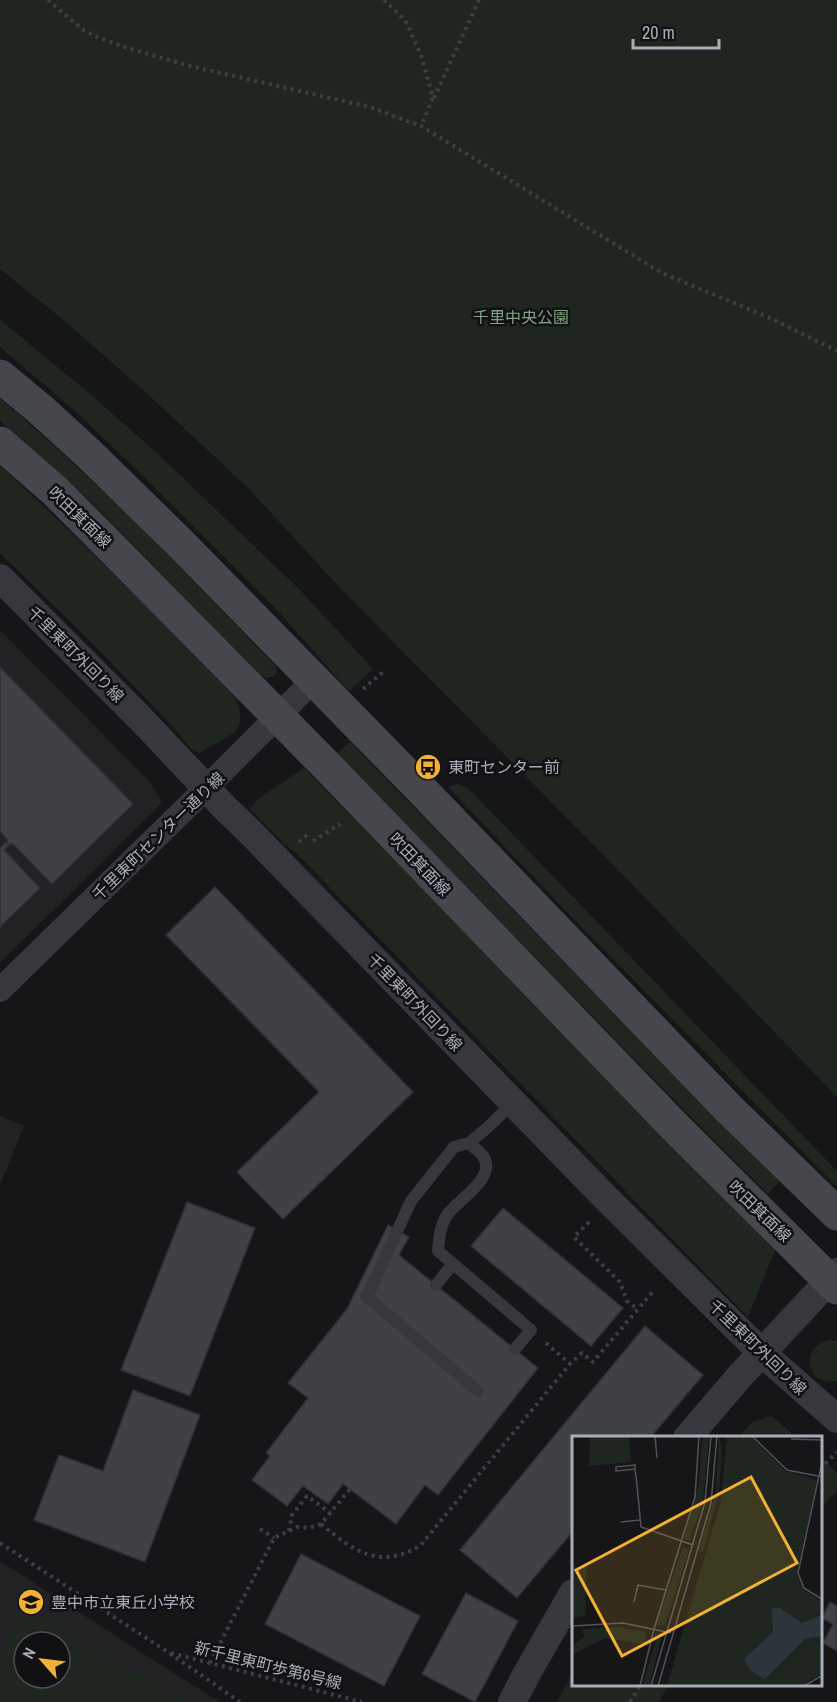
<svg xmlns="http://www.w3.org/2000/svg" width="837" height="1702" viewBox="0 0 837 1702" font-family="'Archivo Narrow','Noto Sans JP',sans-serif">
	<style>
		.built { fill: #222225; fill-rule: evenodd }
		.green { fill: #1e261f; fill-rule: evenodd }
		.building { fill: #404145; stroke: #303034; stroke-width: 1.5 }
		.lines { fill: none; stroke-linecap: round; stroke-linejoin: round }
		.path { stroke: #3d3f44; stroke-width: 4; stroke-dasharray: 3 4.5; stroke-linecap: butt }
		.service { stroke: #37383d; stroke-width: 12 }
		.minor { stroke: #37383d; stroke-width: 24 }
		.tertiary { stroke: #37383d; stroke-width: 28 }
		.secondary { stroke: #45474d; stroke-width: 33 }
		.labels { text-anchor: middle; stroke-width: 5; stroke-linejoin: round; paint-order: stroke }
		.park-label { font-size: 16px; fill: #7fa381; stroke: #111113 }
		.street-label { font-size: 16px; fill: #a8adb8; stroke: #111113 }
		.poi-label { font-size: 16px; fill: #a8adb8; stroke: #111113; text-anchor: start }
		.inset-road { fill: none; stroke: #505258; stroke-width: 1.5 }
		.view { fill: #f2b134; fill-opacity: 0.15; stroke: #f2b134; stroke-width: 3 }
		.inset-edge { fill: none; stroke: #a8adb8; stroke-width: 3 }
	</style>
	<rect width="100%" height="100%" fill="#161618"/>
	<g class="built">
		<polygon points="0,630 150,782 162,803 0,963"/>
		<polygon points="0,1116 24,1126 0,1185"/>
		<path d="M 0,1561 L 153,1660 L 220,1702 L 0,1702 ZM 24,1642 L 60,1642 L 60,1678 L 24,1678 Z"/>
	</g>
	<g class="green">
		<polygon points="0,0 837,0 837,1097 626,878 343,591 249,489 153,399 67,323 0,269"/>
		<polygon points="0,320 88,392 158,454 300,590 373,669 349,691 276,609 143,476 74,410 0,347"/>
		<polygon points="0,398 57,448 143,529 276,666 277,672 274,677 266,678 260,674 92,503 0,421"/>
		<path d="M 0,466 C 80,539 157,616 233,695 C 241,706 244,723 234,733 L 199,753 C 187,749 182,736 173,727 L 92,643 L 0,553 Z"/>
		<polygon points="350,742 722,1124 780,1181 768,1194 682,1108 337,754"/>
		<polygon points="304,768 776,1248 748,1317 296,853 285,845 250,809 257,800"/>
		<polygon points="458,784 469,789 837,1171 837,1187 560,905 448,787"/>
		<path d="M 831,1340 L 837,1341 L 837,1381 C 806,1388 798,1345 831,1340 Z"/>
		<polygon points="772,1416 797,1438 738,1438 752,1422"/>
		<polygon points="821,1458 837,1473 837,1491 821,1507"/>
		<path d="M 24,1607 L 186,1702 L 0,1702 L 0,1656 ZM 24,1642 L 60,1642 L 60,1678 L 24,1678 Z"/>
		<polygon points="573,1671 573,1686 668,1686 659,1702 557,1702"/>
	</g>
	<g class="building">
		<polygon points="0,667 133,804 52,884 12,843 9,845 6,842 8,840 0,831"/>
		<polygon points="6,842 9,845 4,850 40,888 0,927 0,846 1,847"/>
		<polygon points="215,887 413,1092 283,1219 237,1172 319,1092 166,935"/>
		<polygon points="187,1202 255,1228 190,1396 121,1370"/>
		<polygon points="503,1208 623,1308 591,1346 471,1246"/>
		<polygon points="388,1225 409,1237 399,1255 538,1368 438,1495 425,1485 396,1524 343,1484 328,1504 303,1486 287,1506 252,1480 270,1456 266,1453 308,1398 288,1383 347,1309"/>
		<polygon points="645,1326 703,1375 650,1438 573,1438 573,1531 517,1598 460,1550"/>
		<polygon points="133,1390 200,1415 145,1562 34,1520 59,1455 103,1471"/>
		<polygon points="301,1554 420,1616 384,1686 265,1624"/>
		<polygon points="466,1593 518,1621 475,1702 422,1674"/>
		<polygon points="830,1602 837,1606 837,1651 823,1643 833,1624 822,1618"/>
	</g>
	<g class="lines">
		<g class="path">
			<polyline points="48,0 82,29 95,36 124,47 190,66 370,107 421,126 662,273 770,318 837,351"/>
			<polyline points="384,0 405,20 421,55 433,98 421,126"/>
			<polyline points="434,98 479,0"/>
			<polyline points="363,689 383,672"/>
			<polyline points="313,841 340,824"/>
			<polyline points="299,842 309,833"/>
			<polyline points="589,1222 574,1237 620,1282 627,1301 637,1309"/>
			<polyline points="546,1343 570,1364"/>
			<polyline points="820,1469 837,1452"/>
			<path d="M 321,1524 C 354,1551 378,1570 420,1546 L 570,1364 L 582,1353 L 593,1362 L 655,1289"/>
			<polyline points="260,1529 274,1538"/>
			<polyline points="289,1531 292,1515 307,1496 330,1513"/>
			<polyline points="0,1543 168,1652 240,1702"/>
			<polyline points="171,1653 362,1702"/>
			<polyline points="210,1663 274,1538 297,1527 309,1528 321,1524 350,1489"/>
			<polyline points="630,1702 640,1686"/>
		</g>
		<g class="service">
			<path d="M 469,1143 C 473,1147 479,1151 483,1156 C 498,1178 457,1200 447,1215 C 440,1226 439,1239 438,1251 L 531,1330 L 515,1349"/>
			<polyline points="436,1285 452,1265"/>
			<polyline points="478,1391 367,1297 411,1201 454,1147 469,1143 487,1128 513,1103"/>
		</g>
		<polyline class="minor" points="0,990 184,810 314,680"/>
		<g class="tertiary">
			<polyline points="0,578 140,718 225,808 249,831 604,1196 762,1353 837,1419"/>
			<polyline points="687,1438 739,1377 837,1272"/>
			<polyline points="512,1702 526,1675 573,1593"/>
		</g>
		<g class="secondary">
			<polyline points="0,376 41,410 88,453 180,543 414,782 729,1109 837,1214"/>
			<polyline points="0,443 55,491 99,535 322,761 677,1129 837,1288"/>
		</g>
	</g>
	<defs>
		<g id="bus-disc" transform="scale(1.35)"><circle r="9.5" fill="#f2b134" stroke="#111113"/><path d="M-5-6H5V4H4V6H2V4H-2V6H-4V4H-5ZM-3.5-4V0h7V-4ZM-3.5 1.2v1.5H-2V1.2ZM2 1.2v1.5H3.5V1.2Z" fill="#111"/></g>
		<g id="school-disc" transform="scale(1.35)"><circle r="9.5" fill="#f2b134" stroke="#111113"/><path d="M0-5L7-2L0 1L-7-2ZM-4 1L0 2.5L4 1V4Q0 6-4 4Z" fill="#111"/></g>
	</defs>
	<g fill-rule="evenodd">
		<use href="#bus-disc" x="428" y="767"/>
		<use href="#school-disc" x="31" y="1602"/>
	</g>
	<g class="labels">
		<g class="park-label">
			<text x="521" y="323">千里中央公園</text>
		</g>
		<g class="street-label">
			<text transform="translate(80 517) rotate(44)" y="6">吹田箕面線</text>
			<text transform="translate(76 654) rotate(45)" y="6">千里東町外回り線</text>
			<text transform="translate(158 836) rotate(-44)" y="6">千里東町センター通り線</text>
			<text transform="translate(420 864) rotate(46)" y="6">吹田箕面線</text>
			<text transform="translate(415 1002) rotate(46)" y="6">千里東町外回り線</text>
			<text transform="translate(760 1211) rotate(44)" y="6">吹田箕面線</text>
			<text transform="translate(758 1347) rotate(44)" y="6">千里東町外回り線</text>
			<text transform="translate(268 1665) rotate(14)" y="6">新千里東町歩第6号線</text>
		</g>
		<g class="poi-label">
			<text x="448" y="773">東町センター前</text>
			<text x="51" y="1608">豊中市立東丘小学校</text>
		</g>
	</g>
	<g transform="translate(572 1436)">
		<rect width="250" height="250" fill="#161618"/>
		<path d="M 18,0 L 57,0 L 59,26 L 17,30 ZM 130,0 L 137,0 L 131,66 L 117,105 L 112,102 L 127,48 ZM 147,0 L 150,13 L 147,56 L 131,116 L 127,114 L 144,55 ZM 155,0 L 178,0 L 213,35 L 245,44 L 225,138 L 233,155 L 250,166 L 250,237 L 229,250 L 95,250 L 149,65 ZM 111,111 L 117,114 L 93,189 L 84,189 ZM 0,131 L 15,131 L 13,180 L 0,182 ZM 48,191 L 74,196 L 73,208 L 33,202 L 0,219 L 0,210 L 13,200 L 10,193 ZM 86,198 L 89,203 L 77,250 L 70,250 Z" fill="#1e261f"/>
		<path d="M 200,172 L 208,172 L 230,187 L 250,179 L 250,200 L 233,203 L 193,243 L 178,234 L 172,223 L 201,196 Z" fill="#2c353c"/>
		<path class="inset-road" d="M 83,0 L 85,22M 180,0 L 215,34 L 251,41M 219,3 L 251,4M 251,21 L 226,137 L 232,152 L 251,164M 63,33 L 44,35 L 44,31 L 63,29 L 63,33 L 65,49 L 69,91 L 121,109M 49,86 L 68,84M 62,166 L 66,149 L 94,154M 0,190 L 51,187 L 99,197M 68,250 L 82,193 L 123,61 L 127,0M 79,250 L 133,66 L 139,0M 86,250 L 139,67 L 145,0M 232,250 L 251,239"/>
		<path class="view" d="M 179,41 L 225,127 L 50,220 L 4,134 Z"/>
		<rect width="250" height="250" class="inset-edge"/>
	</g>
	<g transform="translate(42 1660) rotate(298)"><circle r="28" fill="#111113" stroke="#4d4f55" stroke-width="1.5"/>
	<path d="M0-4.5L10 22L0 15L-10 22Z" fill="#f2b134"/>
	<text y="-9" font-size="16" font-weight="bold" text-anchor="middle" fill="#a8adb8">N</text>
	</g>
	<path d="M633 39v9h86v-9" fill="none" stroke="#a8adb8" stroke-width="3"/>
	<text x="642" y="39" font-size="18" fill="#a8adb8" stroke="#111113" stroke-width="4.5" paint-order="stroke">20 m</text>
</svg>
